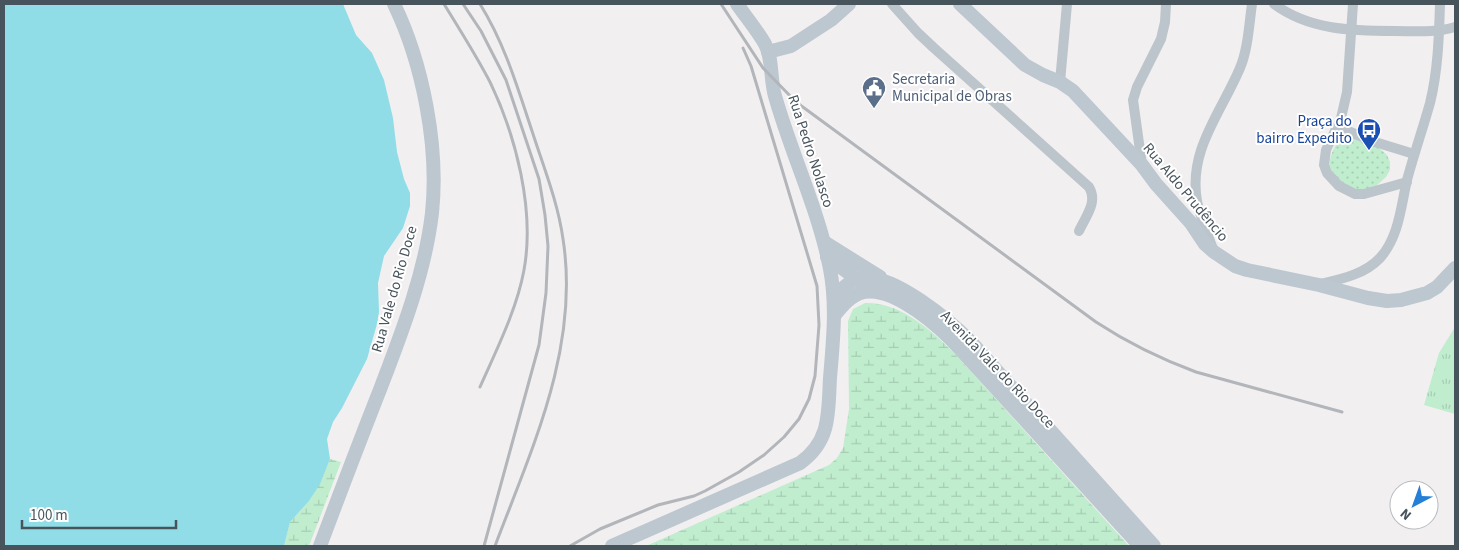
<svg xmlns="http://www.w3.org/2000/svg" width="1459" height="550" viewBox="0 0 1459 550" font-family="'Source Sans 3',sans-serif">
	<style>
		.grass { fill: url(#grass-tufts) }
		.wetland { fill: url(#wetland-marsh) }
		.park { fill: url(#park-dots) }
		.water { fill: #90dce7 }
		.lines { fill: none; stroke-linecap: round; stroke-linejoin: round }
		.street { stroke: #bcc5cb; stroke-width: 10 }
		.secondary { stroke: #bcc7d0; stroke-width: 14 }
		.rail { stroke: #b2b5b9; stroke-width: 3 }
		.labels { text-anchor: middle; stroke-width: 4; stroke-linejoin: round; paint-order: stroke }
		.service-label { font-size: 15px; fill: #4e5e75; stroke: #fff; text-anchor: start }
		.transit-label { font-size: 15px; fill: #164399; stroke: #fff; text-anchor: end }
		.street-label { font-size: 15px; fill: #48545c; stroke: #fff }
	</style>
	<defs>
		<pattern id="grass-tufts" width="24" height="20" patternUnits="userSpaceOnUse" patternTransform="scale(1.25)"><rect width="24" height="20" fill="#c0edce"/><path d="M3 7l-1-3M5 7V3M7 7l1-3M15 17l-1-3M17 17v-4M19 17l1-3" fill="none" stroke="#a6cdb3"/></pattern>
		<pattern id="wetland-marsh" width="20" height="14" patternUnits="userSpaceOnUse" patternTransform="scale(1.25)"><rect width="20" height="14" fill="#c0edce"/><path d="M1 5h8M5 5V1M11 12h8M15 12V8" fill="none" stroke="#a6cdb3"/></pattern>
		<pattern id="park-dots" width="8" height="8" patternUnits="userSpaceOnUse" patternTransform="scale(1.25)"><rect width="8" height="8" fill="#c0edce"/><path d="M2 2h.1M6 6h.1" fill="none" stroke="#a6cdb3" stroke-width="1.8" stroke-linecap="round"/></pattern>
	</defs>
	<rect width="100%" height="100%" fill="#f2eff0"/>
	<polygon class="grass" points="1455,327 1455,414 1424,405 1439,353"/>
	<g class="wetland">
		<path d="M 865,303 C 901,302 931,330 955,354 L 1129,546 L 646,546 L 829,465 L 837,458 L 843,448 L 849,409 L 848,321 L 853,309 Z"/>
		<polygon points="330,459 341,462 309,546 284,546 290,522 309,501 320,483"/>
	</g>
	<path class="park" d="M 1349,135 L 1377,146 L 1387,155 L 1390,162 L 1390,170 L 1386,177 L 1375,187 L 1370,190 L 1347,190 L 1329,167 C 1330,155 1335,139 1349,135 Z"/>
	<polygon class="water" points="4,4 343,4 356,35 372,53 384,80 393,118 397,152 404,179 410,193 410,206 403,228 384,256 378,283 379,312 377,324 367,359 342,408 333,422 327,439 330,459 320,484 309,501 290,522 284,546 4,546"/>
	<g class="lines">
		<g class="street">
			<path d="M 892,4 L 918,33 L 934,48 L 1089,187 C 1098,202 1086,216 1079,231"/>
			<path d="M 1274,4 C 1309,30 1352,31 1395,31 C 1415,31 1435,33 1455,27"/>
			<polyline points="1353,4 1347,92 1341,118 1326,150 1324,165 1327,173 1339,186 1355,194 1364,194 1407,182"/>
			<polyline points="1060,82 1067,4"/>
			<polyline points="1338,127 1375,142 1414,154"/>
			<polyline points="1142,165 1133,100 1137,87 1161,39 1165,22 1166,4"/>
			<path d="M 1213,249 C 1207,233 1200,217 1197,201 C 1188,150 1221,113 1240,68 C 1248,49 1249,25 1252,4"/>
			<path d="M 1321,284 C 1342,279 1365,274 1380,258 C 1399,237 1401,206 1407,180 C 1414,154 1423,128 1430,103 C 1438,71 1439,36 1440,4"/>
		</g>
		<g class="secondary">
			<polyline points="960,4 1025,65 1043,75 1060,82 1073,91 1142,165 1156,184 1191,223 1205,244 1214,252 1235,266 1247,270 1319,285 1368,298 1387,301 1401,300 1427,293 1437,287 1455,268"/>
			<polyline points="768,52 791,46 831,20 849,4"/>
			<polyline points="824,242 880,277"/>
			<polyline points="827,257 862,283"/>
			<path d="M 834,296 C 842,289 851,279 863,278 C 894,274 950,321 971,342 L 1154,546"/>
			<path d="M 834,316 C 842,306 851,295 864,292 C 895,286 942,329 961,350 L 1140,546"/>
			<path d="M 320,546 C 340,493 360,440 381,387 C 402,332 425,273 432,213 C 439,147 423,64 394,4"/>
			<path d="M 612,546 L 800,463 C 831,441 828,413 830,378 C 833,342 837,305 830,269 C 819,211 791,153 775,96 C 770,79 773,59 765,44 C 757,30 746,17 737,4"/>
		</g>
		<g class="rail">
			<path d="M 444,4 C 460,30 476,55 490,82 C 516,136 535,210 524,270 C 517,309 496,351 480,387"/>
			<polyline points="463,4 481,31 506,80 539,179 545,215 548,246 546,293 539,345 484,546"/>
			<path d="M 480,4 C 505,44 518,89 533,134 C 544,168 558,203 563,239 C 580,347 532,448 495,546"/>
			<path d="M 721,4 L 763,68 L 796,102 L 1096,322 C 1128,343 1161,359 1196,372 L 1342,412"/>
			<polyline points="570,546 600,529 658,505 694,496 705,491 739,472 764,455 784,437 799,419 809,399 815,376 819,325 817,286 751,66 743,48"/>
		</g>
	</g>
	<defs>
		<g id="civic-pin" transform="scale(1.25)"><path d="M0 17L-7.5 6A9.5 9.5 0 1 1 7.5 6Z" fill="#5c6f8a" stroke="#fff"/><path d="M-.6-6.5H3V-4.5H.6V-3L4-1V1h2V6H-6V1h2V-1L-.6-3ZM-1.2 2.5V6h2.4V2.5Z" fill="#fff"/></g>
		<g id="bus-pin" transform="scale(1.25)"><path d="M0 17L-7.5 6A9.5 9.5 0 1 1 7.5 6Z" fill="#1a4fb4" stroke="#fff"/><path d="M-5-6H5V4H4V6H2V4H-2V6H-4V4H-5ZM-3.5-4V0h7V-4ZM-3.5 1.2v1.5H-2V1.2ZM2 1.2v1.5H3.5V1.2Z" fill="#fff"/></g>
	</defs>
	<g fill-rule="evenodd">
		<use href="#civic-pin" x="874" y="88"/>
		<use href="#bus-pin" x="1369" y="130"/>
	</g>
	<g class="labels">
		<g class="service-label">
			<text x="892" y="84">Secretaria<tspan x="892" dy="17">Municipal de Obras</tspan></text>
		</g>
		<g class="transit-label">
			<text x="1352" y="126">Praça do<tspan x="1352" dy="17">bairro Expedito</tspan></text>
		</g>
		<g class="street-label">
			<text transform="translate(811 151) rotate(72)" y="5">Rua Pedro Nolasco</text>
			<text transform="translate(1186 192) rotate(50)" y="5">Rua Aldo Prudêncio</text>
			<text transform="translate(394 289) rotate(-74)" y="5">Rua Vale do Rio Doce</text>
			<text transform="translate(998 369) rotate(46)" y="5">Avenida Vale do Rio Doce</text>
		</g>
	</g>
	<rect width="1459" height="550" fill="none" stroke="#48545c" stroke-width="10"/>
	<g transform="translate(1414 505) rotate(221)"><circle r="24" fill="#ffffff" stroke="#b6bbbe"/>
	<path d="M0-4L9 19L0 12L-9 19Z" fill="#2480d7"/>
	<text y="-8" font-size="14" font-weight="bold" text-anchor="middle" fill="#48545c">N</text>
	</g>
	<path d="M22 520v8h154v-8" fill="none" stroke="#48545c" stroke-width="2.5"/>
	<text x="30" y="520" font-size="15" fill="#48545c" stroke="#ffffff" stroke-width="4" paint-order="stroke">100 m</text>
</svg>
